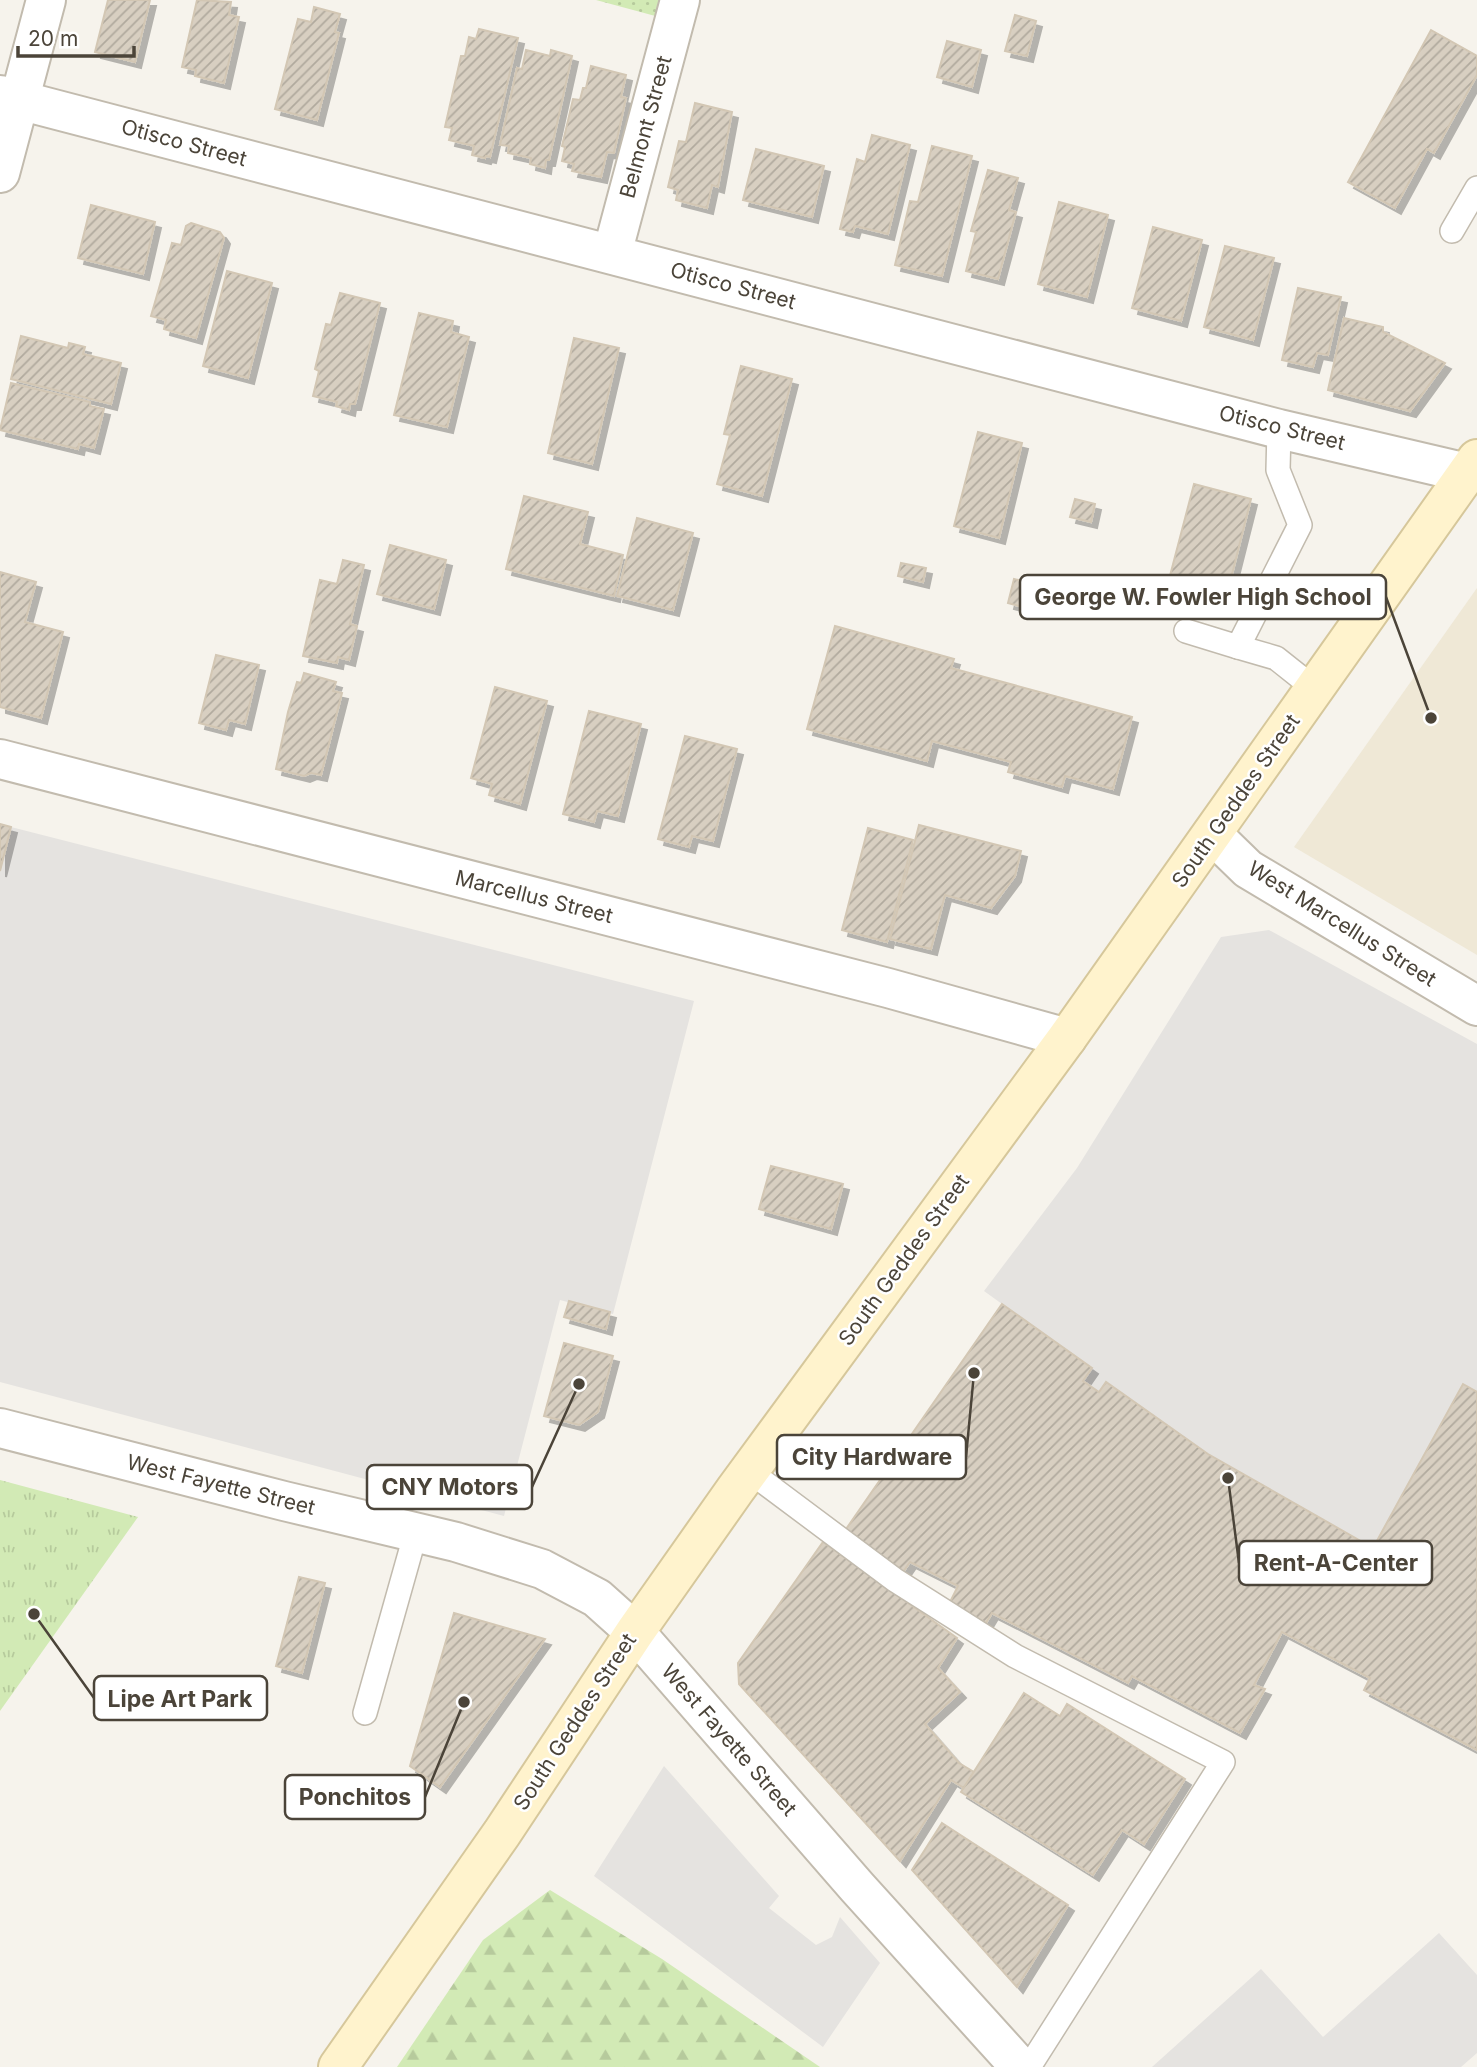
<svg xmlns="http://www.w3.org/2000/svg" width="1477" height="2067" viewBox="0 0 1477 2067" font-family="Inter,sans-serif">
	<style>
		.education { fill: #efe8d6 }
		.forest { fill: url(#forest-firs) }
		.park { fill: url(#park-tufts) }
		.garden { fill: url(#garden-dots) }
		.parking { fill: #e5e3e0 }
		.building { fill: url(#building-hatch); stroke: #d3c7b4; stroke-width: 2; filter: url(#shadow) }
		.lines { fill: none; stroke-linecap: round; stroke-linejoin: round }
		.service-casing { stroke: #c2bbae; stroke-width: 26 }
		.minor-casing { stroke: #c2bbae; stroke-width: 42 }
		.tertiary-casing { stroke: #c2bbae; stroke-width: 42 }
		.secondary-casing { stroke: #d6c79b; stroke-width: 42 }
		.service { stroke: #fff; stroke-width: 23 }
		.minor { stroke: #fff; stroke-width: 38 }
		.tertiary { stroke: #fff; stroke-width: 38 }
		.secondary { stroke: #fff3cd; stroke-width: 38 }
		.labels { text-anchor: middle; stroke-width: 5; stroke-linejoin: round; paint-order: stroke }
		.street-label { font-size: 21px; fill: #4b4439; stroke: #fff }
		.leader { fill: none; stroke: #4b4439; stroke-width: 2.5 }
		.callout-dot { fill: #4b4439; stroke: #fff; stroke-width: 2.5 }
		.callout { fill: #fff; stroke: #4b4439; stroke-width: 2.5 }
		.callout-label { font-size: 23px; text-anchor: middle; font-weight: bold; fill: #4b4439 }
	</style>
	<defs>
		<pattern id="forest-firs" width="22" height="20" patternUnits="userSpaceOnUse" patternTransform="scale(1.75)"><rect width="22" height="20" fill="#d2eab5"/><path d="M5 1l3.5 6h-7zM16 11l3.5 6h-7z" fill="#b6ca9c"/></pattern>
		<pattern id="park-tufts" width="24" height="20" patternUnits="userSpaceOnUse" patternTransform="scale(1.75)"><rect width="24" height="20" fill="#d2eab5"/><path d="M3 7l-1-3M5 7V3M7 7l1-3M15 17l-1-3M17 17v-4M19 17l1-3" fill="none" stroke="#b6ca9c"/></pattern>
		<pattern id="garden-dots" width="8" height="8" patternUnits="userSpaceOnUse" patternTransform="scale(1.75)"><rect width="8" height="8" fill="#d2eab5"/><path d="M2 2h.1M6 6h.1" fill="none" stroke="#b6ca9c" stroke-width="1.8" stroke-linecap="round"/></pattern>
		<pattern id="building-hatch" width="6" height="6" patternUnits="userSpaceOnUse" patternTransform="scale(1.75)"><rect width="6" height="6" fill="#d8cfc1"/><path d="M-1 1l2-2M0 6l6-6M5 7l2-2" fill="none" stroke="#b1aa9e"/></pattern>
		<filter id="shadow"><feDropShadow dx="6" dy="6" stdDeviation="0" flood-color="#0004"/></filter>
	</defs>
	<rect width="100%" height="100%" fill="#f6f3ec"/>
	<polygon class="education" points="1477,588 1477,955 1294,847"/>
	<polygon class="forest" points="550,1890 662,1959 820,2067 397,2067 483,1940"/>
	<polygon class="park" points="0,1480 138,1517 0,1711"/>
	<polygon class="garden" points="596,0 663,0 659,17"/>
	<g class="parking">
		<polygon points="11,827 694,1001 613,1314 560,1300 504,1516 0,1382 0,871"/>
		<polygon points="1269,930 1477,1044 1477,1392 1463,1385 1373,1548 1208,1454 1106,1382 1099,1392 1083,1381 1091,1368 984,1291 1077,1168 1221,937"/>
		<polygon points="664,1766 779,1896 769,1908 816,1945 832,1937 840,1917 880,1963 823,2047 594,1876"/>
		<polygon points="1439,1933 1477,1975 1477,2053 1461,2067 1152,2067 1261,1969 1323,2037"/>
	</g>
	<g class="building">
		<polygon points="108,0 150,0 135,62 95,52"/>
		<polygon points="197,0 231,2 229,15 239,17 224,83 195,76 196,70 182,67"/>
		<polygon points="314,7 340,14 335,32 339,33 317,120 275,109 298,19 311,22"/>
		<polygon points="1015,15 1036,21 1027,56 1005,51"/>
		<polygon points="479,29 518,38 490,157 486,156 485,158 472,155 474,146 449,140 452,128 445,127 461,56 465,56 469,37 476,39"/>
		<polygon points="1431,30 1477,56 1477,75 1434,153 1427,149 1395,208 1348,182"/>
		<polygon points="947,41 981,50 972,87 937,77"/>
		<polygon points="526,50 550,56 551,50 572,56 549,160 546,160 545,168 530,164 531,158 508,153 509,146 500,145 517,68 522,69"/>
		<polygon points="591,66 626,75 621,97 626,98 614,153 607,152 601,177 572,171 574,164 562,161 565,147 562,146 573,99 580,100 583,88 586,88"/>
		<polygon points="695,103 732,112 718,187 712,185 707,208 676,200 678,190 668,187 679,141 686,142"/>
		<polygon points="872,135 910,145 888,234 855,226 853,232 840,229 857,159 865,162"/>
		<polygon points="932,146 972,156 942,276 895,265 910,201 918,202"/>
		<polygon points="756,149 824,166 812,217 743,200"/>
		<polygon points="988,170 1018,178 1009,210 1016,212 998,279 966,271 976,232 971,231"/>
		<polygon points="1059,202 1108,215 1087,297 1038,284"/>
		<polygon points="91,205 155,222 143,274 78,258"/>
		<polygon points="191,223 220,232 224,238 196,338 164,329 166,320 151,316 172,243 181,245 186,226"/>
		<polygon points="1153,227 1202,240 1181,321 1132,308"/>
		<polygon points="1225,246 1274,258 1253,340 1204,327"/>
		<polygon points="227,271 272,283 248,378 203,366"/>
		<polygon points="1298,288 1341,297 1328,355 1317,353 1313,367 1282,360"/>
		<polygon points="340,293 380,303 355,404 350,404 349,410 336,406 337,402 313,396 319,371 315,369 326,324 331,325"/>
		<polygon points="419,313 453,321 451,332 469,337 447,427 394,415"/>
		<polygon points="1344,318 1383,327 1383,332 1445,363 1410,411 1328,390"/>
		<polygon points="21,336 68,348 69,343 85,347 83,354 121,363 111,404 11,379"/>
		<polygon points="574,338 619,348 592,464 548,453"/>
		<polygon points="741,366 792,379 762,496 717,484 730,435 724,434"/>
		<polygon points="11,383 90,402 90,406 104,409 94,448 79,444 78,449 0,430"/>
		<polygon points="978,432 1022,443 999,538 954,526"/>
		<polygon points="1194,484 1251,499 1224,606 1166,591"/>
		<polygon points="524,496 588,512 580,544 623,555 614,596 506,569"/>
		<polygon points="1075,499 1095,504 1091,522 1070,517"/>
		<polygon points="637,518 693,533 673,610 617,596"/>
		<polygon points="390,545 446,560 434,609 377,594"/>
		<polygon points="343,560 364,565 350,624 357,626 349,660 338,657 337,663 303,656 320,580 337,584"/>
		<polygon points="901,563 926,568 923,582 898,576"/>
		<polygon points="0,572 36,582 25,622 63,632 41,718 0,707"/>
		<polygon points="1014,579 1044,586 1037,611 1008,603"/>
		<polygon points="835,626 954,659 951,668 1132,717 1113,789 1065,776 1062,787 1008,772 1011,762 932,741 927,761 807,729"/>
		<polygon points="216,655 259,665 245,724 229,720 226,730 199,723"/>
		<polygon points="304,673 336,682 333,691 342,693 321,775 311,773 304,776 276,769 288,712 297,682 301,683"/>
		<polygon points="495,687 547,701 520,804 489,795 492,784 471,778"/>
		<polygon points="589,711 641,724 618,816 597,811 594,822 563,814"/>
		<polygon points="685,736 737,749 713,841 692,836 689,847 658,839"/>
		<polygon points="0,824 11,827 0,871"/>
		<polygon points="919,825 1021,851 1015,876 991,908 945,895 931,949 890,939"/>
		<polygon points="868,828 913,840 887,942 842,930"/>
		<polygon points="771,1166 843,1184 831,1229 759,1209"/>
		<polygon points="569,1301 610,1312 606,1329 564,1317"/>
		<polygon points="1002,1304 1092,1368 1083,1381 1099,1392 1106,1382 1208,1454 1373,1548 1463,1384 1477,1392 1477,1750 1364,1690 1370,1678 1282,1632 1254,1685 1265,1689 1240,1733 1132,1676 1128,1683 992,1613 986,1623 950,1602 958,1586 910,1562 903,1572 844,1532"/>
		<polygon points="564,1343 613,1356 598,1412 579,1425 544,1416"/>
		<polygon points="823,1542 957,1638 938,1668 960,1692 925,1724 959,1763 974,1772 964,1788 951,1780 900,1861 739,1684 738,1663"/>
		<polygon points="299,1577 325,1583 302,1673 276,1666"/>
		<polygon points="454,1613 545,1639 440,1787 410,1766"/>
		<polygon points="1024,1693 1060,1716 1067,1704 1185,1779 1144,1844 1122,1830 1093,1875 961,1792"/>
		<polygon points="942,1823 1068,1905 1017,1987 912,1870"/>
	</g>
	<g class="lines">
		<g class="service-casing">
			<g id="service">
				<polyline points="1452,231 1477,188"/>
				<polyline points="1186,631 1238,647 1300,525 1278,470 1279,429"/>
				<polyline points="1238,647 1276,658 1315,689"/>
				<polyline points="749,1471 895,1580 1015,1656 1223,1762 1029,2067"/>
				<polyline points="365,1713 416,1532"/>
			</g>
		</g>
		<g class="minor-casing">
			<g id="minor">
				<polyline points="0,95 1279,429 1467,473"/>
				<polyline points="0,173 46,0"/>
				<polyline points="612,254 680,0"/>
				<polyline points="0,759 888,988 1067,1038"/>
				<polyline points="1212,834 1248,869 1477,1006"/>
			</g>
		</g>
		<g class="tertiary-casing">
			<polyline id="tertiary" points="0,1428 284,1501 456,1542 542,1569 597,1598 635,1632 857,1887 1020,2067"/>
		</g>
		<g class="secondary-casing">
			<polyline id="secondary" points="338,2067 502,1833 635,1632 735,1490 1067,1038 1477,459"/>
		</g>
		<use href="#service" class="service"/>
		<use href="#minor" class="minor"/>
		<use href="#tertiary" class="tertiary"/>
		<use href="#secondary" class="secondary"/>
	</g>
	<g class="labels">
		<g class="street-label">
			<text transform="translate(646 127) rotate(-75)" y="7">Belmont Street</text>
			<text transform="translate(184 143) rotate(15)" y="7">Otisco Street</text>
			<text transform="translate(733 286) rotate(15)" y="7">Otisco Street</text>
			<text transform="translate(1282 428) rotate(14)" y="7">Otisco Street</text>
			<text transform="translate(1236 801) rotate(-55)" y="7">South Geddes Street</text>
			<text transform="translate(534 897) rotate(14)" y="7">Marcellus Street</text>
			<text transform="translate(1342 924) rotate(32)" y="7">West Marcellus Street</text>
			<text transform="translate(904 1260) rotate(-54)" y="7">South Geddes Street</text>
			<text transform="translate(221 1485) rotate(14)" y="7">West Fayette Street</text>
			<text transform="translate(575 1722) rotate(-57)" y="7">South Geddes Street</text>
			<text transform="translate(729 1740) rotate(49)" y="7">West Fayette Street</text>
		</g>
	</g>
	<path class="leader" d="M1431 718L1386 597M974 1373L966 1457M579 1384L532 1487M1228 1478L1239 1563M34 1614L94 1698M464 1702L425 1797"/>
	<g class="callout-dot">
		<circle cx="1431" cy="718" r="7"/>
		<circle cx="974" cy="1373" r="7"/>
		<circle cx="579" cy="1384" r="7"/>
		<circle cx="1228" cy="1478" r="7"/>
		<circle cx="34" cy="1614" r="7"/>
		<circle cx="464" cy="1702" r="7"/>
	</g>
	<g class="callout">
		<rect x="1020" y="575" width="366" height="44" rx="7"/>
		<rect x="777" y="1435" width="189" height="44" rx="7"/>
		<rect x="367" y="1465" width="165" height="44" rx="7"/>
		<rect x="1239" y="1541" width="193" height="44" rx="7"/>
		<rect x="94" y="1676" width="173" height="44" rx="7"/>
		<rect x="285" y="1775" width="140" height="44" rx="7"/>
	</g>
	<g class="callout-label">
		<text x="1203" y="605">George W. Fowler High School</text>
		<text x="872" y="1465">City Hardware</text>
		<text x="450" y="1495">CNY Motors</text>
		<text x="1336" y="1571">Rent-A-Center</text>
		<text x="180" y="1707">Lipe Art Park</text>
		<text x="355" y="1805">Ponchitos</text>
	</g>
	<path d="M18 46v10h116v-10" fill="none" stroke="#4b4439" stroke-width="3.5"/>
	<text x="28" y="46" font-size="21" fill="#4b4439" stroke="#ffffff" stroke-width="5" paint-order="stroke">20 m</text>
</svg>
